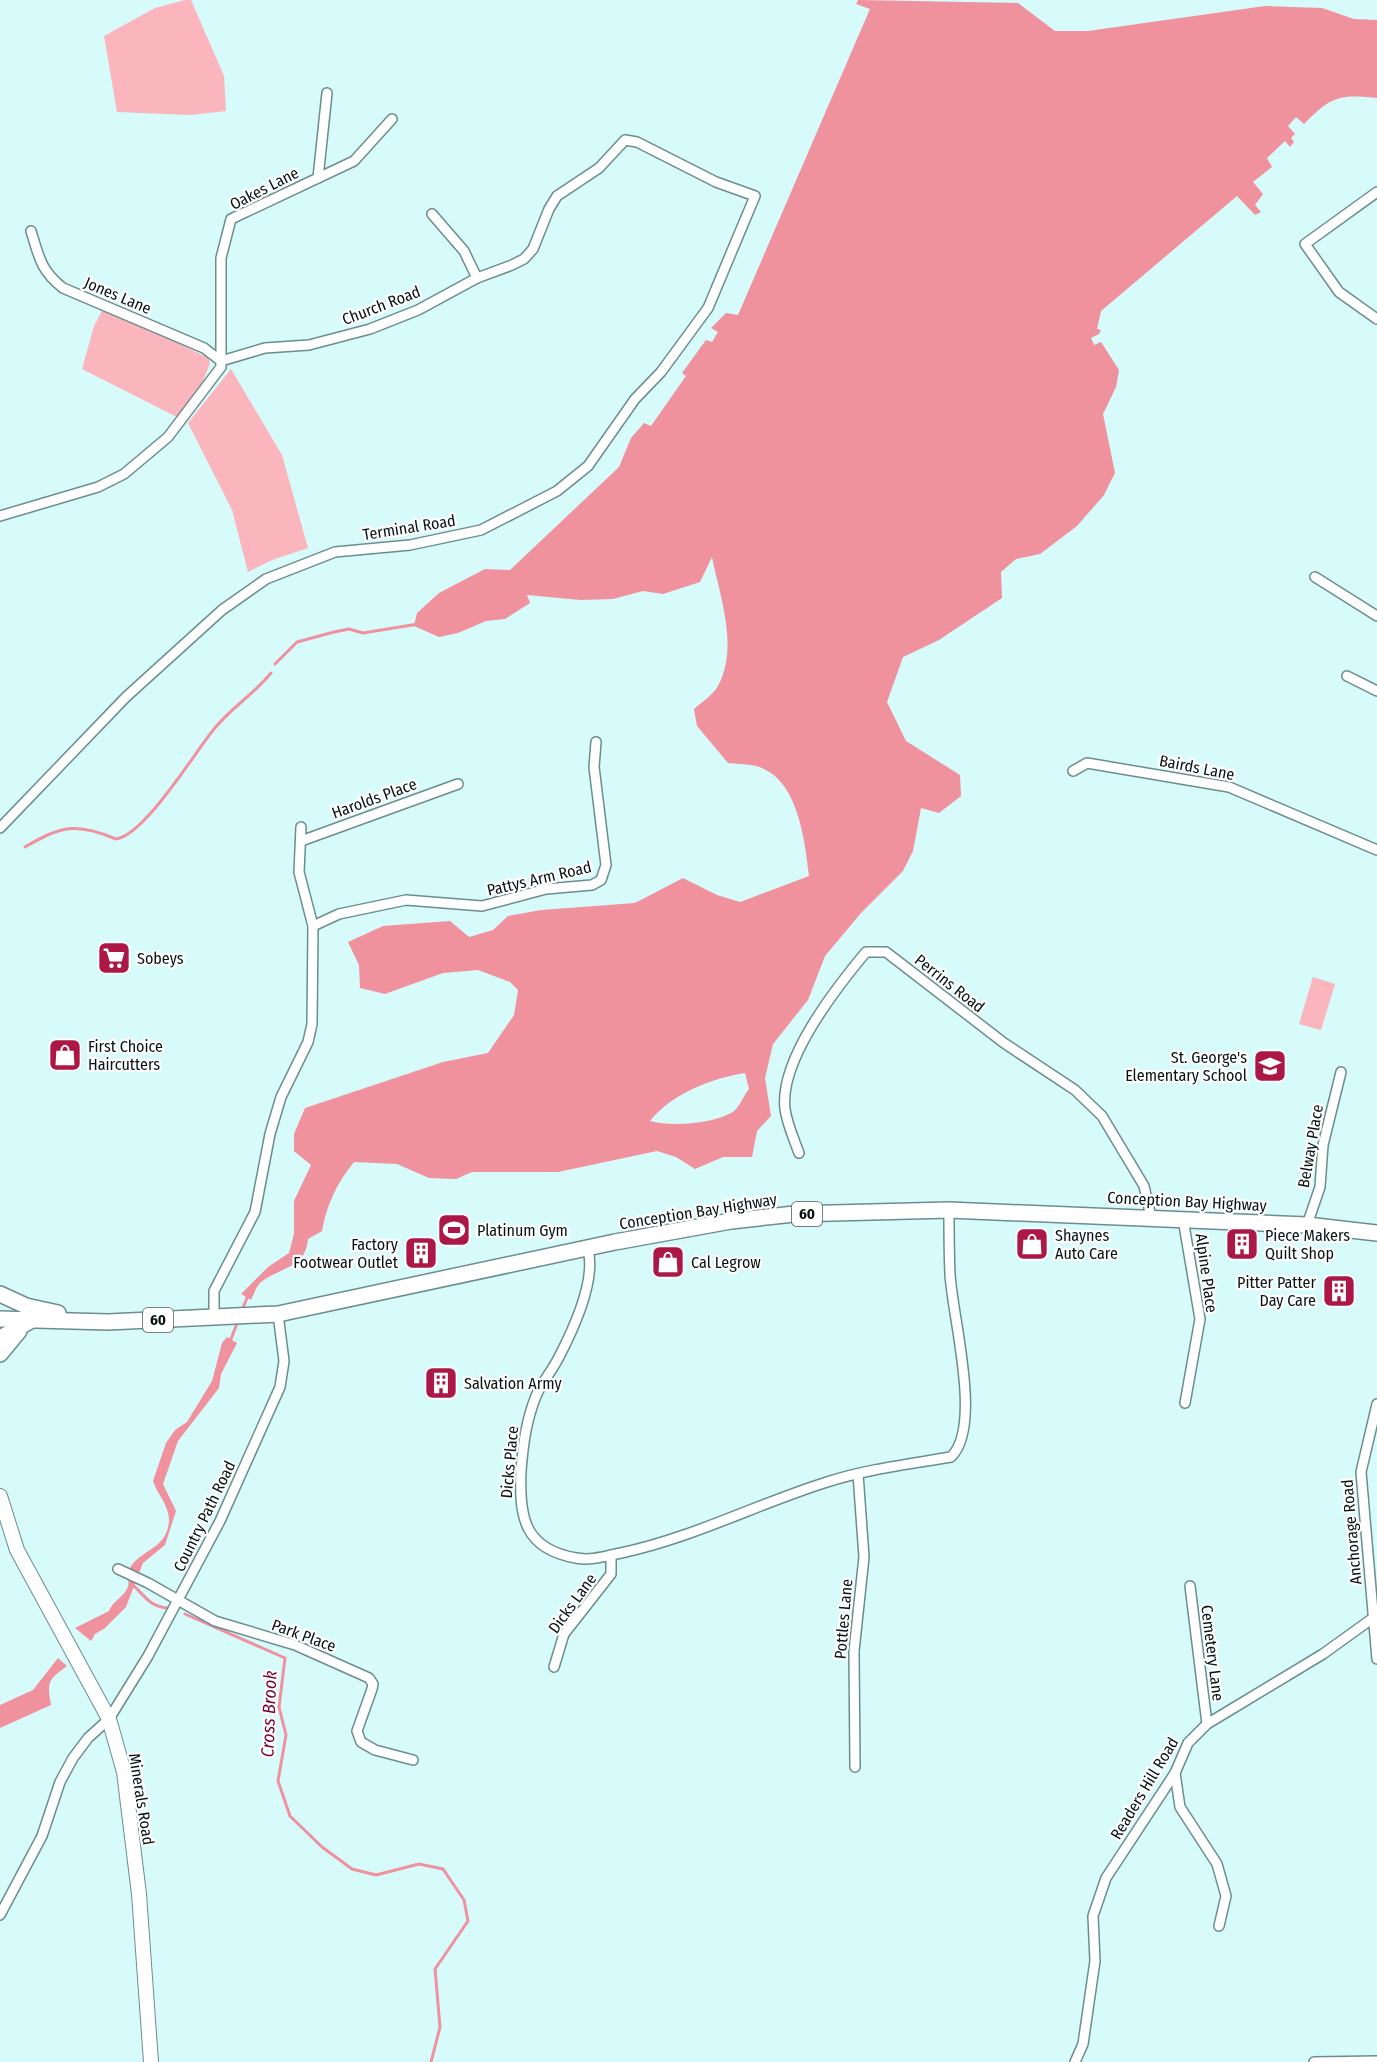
<svg xmlns="http://www.w3.org/2000/svg" width="1377" height="2062" viewBox="0 0 1377 2062" font-family="'Fira Sans Condensed',sans-serif">
	<style>
		.green { fill: #fbb5bd }
		.water { fill: #f0919e; fill-rule: evenodd }
		.lines { fill: none; stroke-linecap: round; stroke-linejoin: round }
		.stream { stroke: #f0919e; stroke-width: 3 }
		.street-casing { stroke: #6c8d8e; stroke-width: 12 }
		.secondary-casing { stroke: #6c8d8e; stroke-width: 16 }
		.primary-casing { stroke: #6c8d8e; stroke-width: 18 }
		.street { stroke: #fff; stroke-width: 9 }
		.secondary { stroke: #fff; stroke-width: 14 }
		.primary { stroke: #fff; stroke-width: 15 }
		.labels { text-anchor: middle; stroke-width: 4.5; stroke-linejoin: round; paint-order: stroke }
		.shield { fill: #fff; stroke: #515a5a; stroke-width: 1.5 }
		.shield-label { font-size: 15px; font-weight: bold; fill: #071313 }
		.street-label { font-size: 16px; fill: #071313; stroke: #fff }
		.poi-label { font-size: 16px; fill: #071313; stroke: #fff; text-anchor: start }
		.water-label { font-size: 18px; font-style: italic; fill: #78002b; stroke: #fff }
	</style>
	<rect width="100%" height="100%" fill="#d7fafb"/>
	<g class="green">
		<polygon points="185,0 191,0 224,76 226,111 191,115 117,112 104,36 155,8"/>
		<polygon points="102,311 148,328 208,358 210,363 202,384 177,417 82,369 94,326"/>
		<polygon points="231,369 282,455 308,548 272,560 248,572 232,510 188,423"/>
		<polygon points="1313,977 1335,984 1321,1030 1299,1024"/>
	</g>
	<g class="water">
		<path d="M 858,0 L 1018,3 L 1055,31 L 1088,31 L 1265,6 L 1322,8 L 1354,19 L 1377,20 L 1377,98 C 1338,94 1331,97 1304,124 L 1296,117 L 1288,126 L 1295,134 L 1291,138 L 1294,142 L 1290,147 L 1285,141 L 1267,158 L 1272,167 L 1253,182 L 1263,194 L 1255,205 L 1261,212 L 1255,215 L 1237,196 L 1101,311 L 1097,329 L 1101,330 L 1099,334 L 1091,338 L 1094,345 L 1101,342 L 1119,370 L 1116,387 L 1103,414 L 1115,473 L 1104,495 L 1077,526 L 1040,554 L 1016,559 L 1001,572 L 1002,598 L 939,640 L 903,657 L 887,702 L 906,741 L 960,775 L 961,796 L 939,813 L 921,808 L 913,851 L 903,871 L 861,913 L 825,956 L 808,1000 L 773,1044 L 765,1078 L 771,1116 L 757,1131 L 752,1157 L 723,1157 L 695,1169 L 676,1157 L 657,1151 L 558,1172 L 472,1172 L 456,1179 L 429,1178 L 397,1164 L 354,1162 C 338,1181 326,1206 322,1231 L 308,1239 C 306,1269 277,1268 260,1283 C 256,1287 254,1294 251,1300 L 241,1294 L 268,1267 L 289,1253 L 294,1234 L 294,1201 L 311,1165 L 294,1151 L 294,1134 L 305,1108 L 443,1062 L 488,1053 L 514,1015 L 518,990 L 510,982 L 478,970 L 443,973 L 385,994 L 360,988 L 359,965 L 348,942 L 383,926 L 450,921 L 469,937 L 493,930 L 508,916 L 541,910 L 635,903 L 683,878 L 717,895 L 740,902 L 809,876 C 805,843 799,785 764,769 C 755,764 739,764 728,763 L 697,726 L 694,709 C 702,702 714,694 718,686 C 739,647 720,597 712,557 L 700,582 L 663,594 L 643,591 L 613,599 L 581,600 L 527,595 L 530,603 L 505,619 L 486,621 L 458,633 L 439,637 L 414,626 L 417,613 L 439,593 L 485,569 L 510,570 L 619,467 L 631,438 L 644,423 L 651,426 L 686,376 L 682,373 L 706,340 L 712,342 L 718,332 L 711,328 L 726,313 L 738,315 L 870,9 L 856,4 ZM 745,1073 L 749,1089 C 744,1095 739,1108 733,1112 C 713,1124 671,1127 650,1121 C 671,1094 712,1078 745,1073 Z"/>
		<path d="M 227,1337 L 237,1343 L 221,1374 L 219,1388 L 178,1441 L 163,1484 L 176,1511 L 165,1545 L 143,1563 L 126,1607 L 105,1628 L 95,1634 L 91,1641 L 75,1628 L 109,1611 C 113,1601 122,1598 127,1589 C 130,1583 127,1576 129,1570 C 139,1549 168,1550 169,1520 C 169,1505 157,1494 153,1481 L 166,1443 L 175,1430 L 187,1422 L 212,1381 L 222,1343 Z"/>
		<path d="M 58,1658 L 67,1666 C 48,1680 47,1681 51,1705 L 0,1728 L 0,1705 L 33,1690 Z"/>
	</g>
	<g class="lines">
		<g class="stream">
			<polyline points="275,664 297,642 334,632 349,629 363,633 418,624"/>
			<path d="M 25,847 C 61,826 76,822 116,839 C 145,835 195,752 214,729 C 231,708 254,694 271,673"/>
			<polyline points="242,1310 247,1298"/>
			<polyline points="231,1339 238,1321"/>
			<path d="M 133,1585 C 145,1596 149,1606 167,1608"/>
			<polyline points="185,1614 285,1658 279,1707 286,1735 278,1781 290,1816 322,1847 352,1869 376,1875 419,1864 443,1869 464,1900 468,1921 435,1969 440,2027 431,2062"/>
		</g>
		<g class="street-casing">
			<g id="street">
				<polyline points="318,178 327,93"/>
				<polyline points="1377,192 1305,244 1339,292 1377,319"/>
				<polyline points="432,214 464,251 477,278"/>
				<path d="M 31,231 C 39,257 41,271 63,288 L 204,348 L 221,361"/>
				<polyline points="0,516 98,487 124,474 168,437 221,367 221,258 231,219 354,161 392,119"/>
				<polyline points="1315,577 1377,616"/>
				<polyline points="1347,676 1377,691"/>
				<polyline points="1073,771 1087,763 1229,787 1377,850"/>
				<polyline points="0,828 126,697 222,610 266,579 335,552 410,545 481,530 557,491 588,466 635,399 661,372 708,308 755,196 716,182 637,142 625,140 599,168 557,196 549,209 533,249 524,259 512,265 477,278 418,310 370,329 309,345 265,348 221,361"/>
				<polyline points="301,841 458,784"/>
				<polyline points="313,926 339,914 406,900 482,906 546,889 592,885 601,880 606,865 594,767 596,742"/>
				<path d="M 799,1153 C 794,1139 787,1124 785,1109 C 779,1060 836,988 866,952 L 886,952 L 1004,1043 L 1075,1090 L 1102,1116 L 1144,1186 L 1151,1217"/>
				<polyline points="1183,1219 1200,1319 1185,1403"/>
				<polyline points="1307,1225 1320,1187 1323,1145 1341,1072"/>
				<path d="M 588,1250 C 596,1280 573,1330 559,1357 C 552,1371 542,1382 536,1396 C 526,1421 523,1445 521,1471 C 519,1517 524,1549 576,1558 C 591,1561 606,1556 621,1553 C 692,1538 757,1504 827,1482 C 867,1469 910,1464 951,1457 C 983,1426 952,1316 950,1274 C 949,1252 949,1231 949,1210"/>
				<polyline points="214,1317 214,1291 255,1212 270,1134 281,1097 308,1042 312,1024 313,926 299,872 301,827"/>
				<polyline points="1377,1404 1361,1472 1377,1659"/>
				<polyline points="118,1569 148,1583 215,1621 295,1645 369,1678 373,1684 372,1689 357,1731 361,1742 375,1750 413,1760"/>
				<polyline points="1190,1586 1207,1724"/>
				<polyline points="554,1667 564,1634 611,1574 611,1555"/>
				<polyline points="855,1767 854,1651 864,1557 858,1474"/>
				<polyline points="1175,1773 1180,1807 1217,1864 1226,1896 1219,1926"/>
				<polyline points="0,1915 42,1836 60,1782 73,1758 88,1738 109,1719 148,1656 220,1521 280,1387 284,1361 278,1314"/>
				<polyline points="1075,2062 1083,2044 1095,1961 1093,1916 1106,1878 1175,1773 1188,1743 1207,1724 1323,1654 1373,1618"/>
				<polyline points="1314,2062 1377,2061"/>
			</g>
		</g>
		<g class="secondary-casing">
			<polyline id="secondary" points="0,1496 17,1550 109,1719 124,1772 139,1894 151,2062"/>
		</g>
		<g class="primary-casing">
			<g id="primary">
				<polyline points="0,1294 26,1306 58,1313"/>
				<polyline points="0,1319 108,1322 278,1314 615,1242 731,1221 794,1214 949,1210 1307,1225 1377,1233"/>
				<polyline points="0,1338 32,1320"/>
				<polyline points="0,1354 19,1331"/>
			</g>
		</g>
		<use href="#street" class="street"/>
		<use href="#secondary" class="secondary"/>
		<use href="#primary" class="primary"/>
	</g>
	<defs>
		<g id="supermarket-square" transform="scale(1.725)"><rect x="-9" y="-9" width="18" height="18" rx="4" fill="#ac1845" stroke="#fff"/><path d="M-6-5.5h2.5l.6 2H6L4.5 2H-2.5L-4.4-4H-6ZM-1.5 3.2a1.3 1.3 0 1 0 .1 0ZM3 3.2a1.3 1.3 0 1 0 .1 0Z" fill="#fff"/></g>
		<g id="shop-square" transform="scale(1.725)"><rect x="-9" y="-9" width="18" height="18" rx="4" fill="#ac1845" stroke="#fff"/><path d="M-5-2.5h2.3a2.7 3.5 0 0 1 5.4 0H5L5.5 6h-11ZM-1.5-2.5h3a1.5 2.3 0 0 0-3 0Z" fill="#fff"/></g>
		<g id="school-square" transform="scale(1.725)"><rect x="-9" y="-9" width="18" height="18" rx="4" fill="#ac1845" stroke="#fff"/><path d="M0-5L7-2L0 1L-7-2ZM-4 1L0 2.5L4 1V4Q0 6-4 4Z" fill="#fff"/></g>
		<g id="stadium-square" transform="scale(1.725)"><rect x="-9" y="-9" width="18" height="18" rx="4" fill="#ac1845" stroke="#fff"/><path d="M0-5a6.5 5 0 1 0 0 10a6.5 5 0 1 0 0-10ZM-3.5-1.8h7v3.6h-7Z" fill="#fff"/></g>
		<g id="building-square" transform="scale(1.725)"><rect x="-9" y="-9" width="18" height="18" rx="4" fill="#ac1845" stroke="#fff"/><path d="M-4-6H4V6H1V3H-1V6H-4ZM-2.5-4.3h1.7v1.8h-1.7ZM.8-4.3h1.7v1.8H.8ZM-2.5-1h1.7V.8h-1.7ZM.8-1h1.7V.8H.8Z" fill="#fff"/></g>
	</defs>
	<g fill-rule="evenodd">
		<use href="#supermarket-square" x="114" y="958"/>
		<use href="#shop-square" x="65" y="1055"/>
		<use href="#school-square" x="1270" y="1066"/>
		<use href="#stadium-square" x="454" y="1230"/>
		<use href="#shop-square" x="1032" y="1244"/>
		<use href="#building-square" x="1242" y="1244"/>
		<use href="#building-square" x="421" y="1253"/>
		<use href="#shop-square" x="668" y="1262"/>
		<use href="#building-square" x="1339" y="1291"/>
		<use href="#building-square" x="441" y="1383"/>
	</g>
	<g class="labels">
		<g class="shield">
			<rect x="792" y="1202" width="30" height="24" rx="4.5"/>
			<rect x="143" y="1308" width="30" height="24" rx="4.5"/>
		</g>
		<g class="shield-label">
			<text x="807" y="1219">60</text>
			<text x="158" y="1325">60</text>
		</g>
		<g class="street-label">
			<text transform="translate(264 188) rotate(-27)" y="6">Oakes Lane</text>
			<text transform="translate(118 295) rotate(23)" y="6">Jones Lane</text>
			<text transform="translate(381 305) rotate(-21)" y="6">Church Road</text>
			<text transform="translate(409 527) rotate(-9)" y="6">Terminal Road</text>
			<text transform="translate(1197 767) rotate(11)" y="6">Bairds Lane</text>
			<text transform="translate(374 798) rotate(-20)" y="6">Harolds Place</text>
			<text transform="translate(539 878) rotate(-13)" y="6">Pattys Arm Road</text>
			<text transform="translate(950 983) rotate(38)" y="6">Perrins Road</text>
			<text transform="translate(1310 1146) rotate(-80)" y="6">Belway Place</text>
			<text transform="translate(1187 1201) rotate(3)" y="6">Conception Bay Highway</text>
			<text transform="translate(698 1211) rotate(-9)" y="6">Conception Bay Highway</text>
			<text transform="translate(1207 1273) rotate(82)" y="6">Alpine Place</text>
			<text transform="translate(509 1462) rotate(-85)" y="6">Dicks Place</text>
			<text transform="translate(204 1516) rotate(-64)" y="6">Country Path Road</text>
			<text transform="translate(1351 1532) rotate(-95)" y="6">Anchorage Road</text>
			<text transform="translate(572 1603) rotate(-54)" y="6">Dicks Lane</text>
			<text transform="translate(843 1619) rotate(-85)" y="6">Pottles Lane</text>
			<text transform="translate(304 1635) rotate(20)" y="6">Park Place</text>
			<text transform="translate(1213 1653) rotate(83)" y="6">Cemetery Lane</text>
			<text transform="translate(1144 1788) rotate(-59)" y="6">Readers Hill Road</text>
			<text transform="translate(142 1799) rotate(81)" y="6">Minerals Road</text>
		</g>
		<g class="poi-label">
			<text x="137" y="964">Sobeys</text>
			<text x="88" y="1052">First Choice<tspan x="88" dy="18">Haircutters</tspan></text>
			<text x="1247" y="1063" text-anchor="end">St. George's<tspan x="1247" dy="18">Elementary School</tspan></text>
			<text x="477" y="1236">Platinum Gym</text>
			<text x="1055" y="1241">Shaynes<tspan x="1055" dy="18">Auto Care</tspan></text>
			<text x="1265" y="1241">Piece Makers<tspan x="1265" dy="18">Quilt Shop</tspan></text>
			<text x="398" y="1250" text-anchor="end">Factory<tspan x="398" dy="18">Footwear Outlet</tspan></text>
			<text x="691" y="1268">Cal Legrow</text>
			<text x="1316" y="1288" text-anchor="end">Pitter Patter<tspan x="1316" dy="18">Day Care</tspan></text>
			<text x="464" y="1389">Salvation Army</text>
		</g>
		<g class="water-label">
			<text transform="translate(269 1714) rotate(-88)" y="6">Cross Brook</text>
		</g>
	</g>
</svg>
